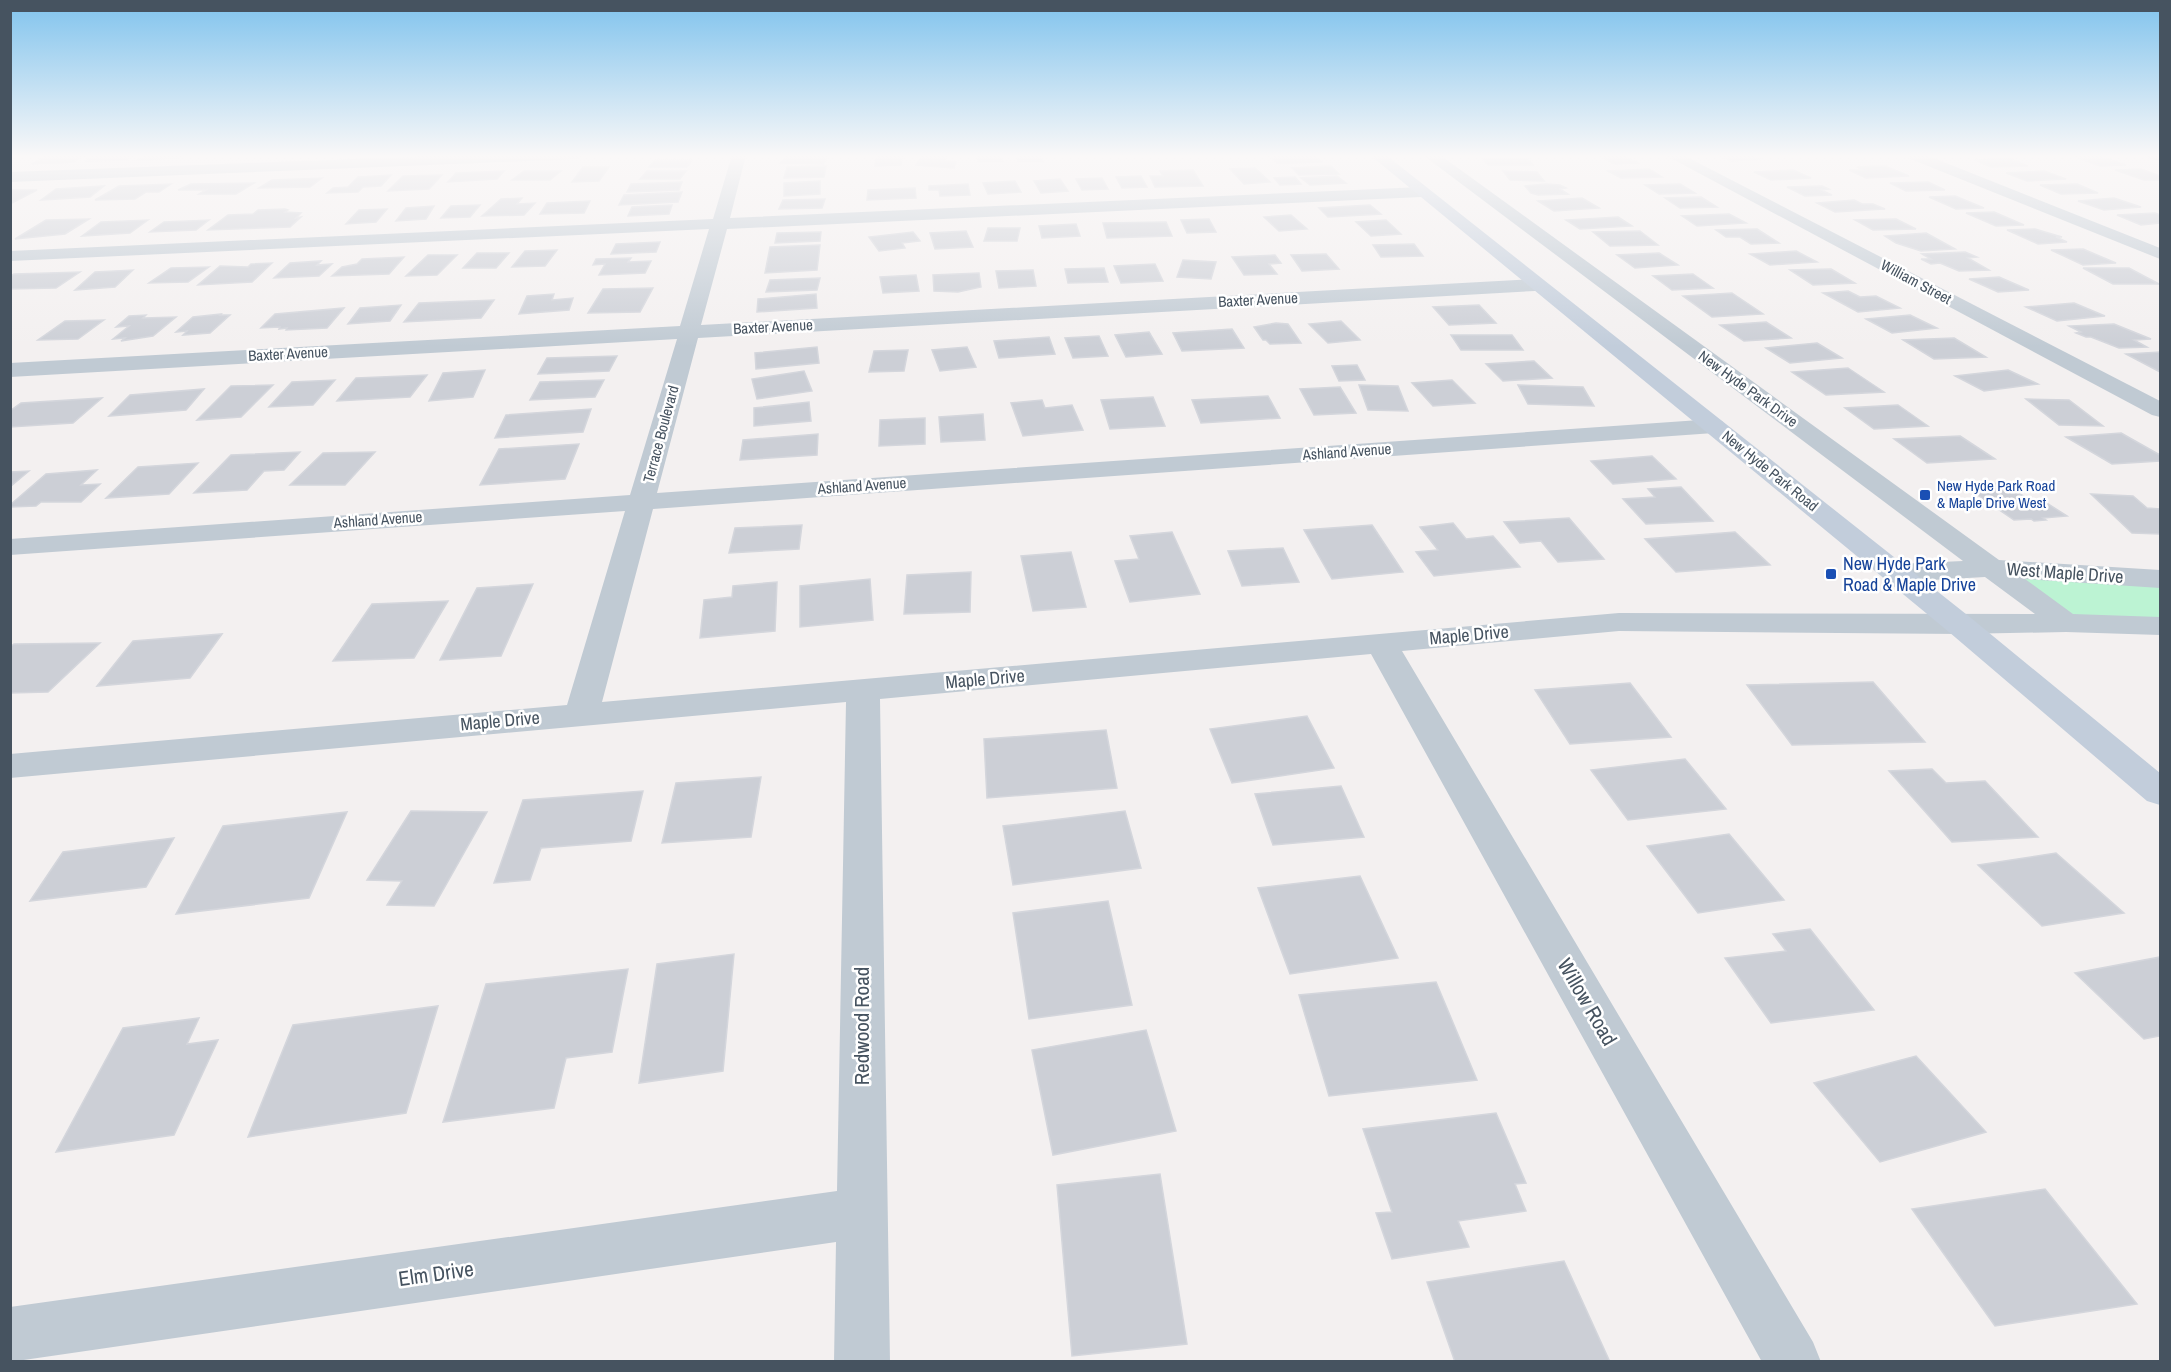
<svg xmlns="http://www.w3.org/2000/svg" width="2171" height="1372" viewBox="0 0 2171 1372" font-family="'Archivo Narrow',sans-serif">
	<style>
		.green { fill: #bcf3d3 }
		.building { fill: #cccfd6; stroke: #d4d6dc; stroke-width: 1.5 }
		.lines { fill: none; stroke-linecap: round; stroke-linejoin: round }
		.street { fill: #c0cad3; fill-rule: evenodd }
		.secondary { fill: #c2cddb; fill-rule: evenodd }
		.transit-dot { fill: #1a4fb4; stroke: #fff; stroke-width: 2 }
		.labels { text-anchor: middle; stroke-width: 5; stroke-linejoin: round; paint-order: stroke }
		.far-street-label { font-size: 15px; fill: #465360; stroke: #fff }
		.far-transit-label { font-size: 15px; fill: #164399; stroke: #fff; text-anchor: start }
		.transit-label { font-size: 18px; fill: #164399; stroke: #fff; text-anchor: start }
		.street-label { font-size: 18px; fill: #465360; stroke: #fff }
		.near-street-label { font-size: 21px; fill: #465360; stroke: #fff }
	</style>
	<rect width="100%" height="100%" fill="#f3f0f0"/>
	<polygon class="green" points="2004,572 2160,583 2160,622 2071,619"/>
	<g class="building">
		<polygon points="48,155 85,155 74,162 32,164"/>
		<polygon points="97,155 135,155 125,160 85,161"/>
		<polygon points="145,155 183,155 178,158 137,160"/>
		<polygon points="876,155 902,155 901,165 875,166"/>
		<polygon points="922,155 948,155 945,161 956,162 954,168 916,165"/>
		<polygon points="977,155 1001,155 1003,161 978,162"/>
		<polygon points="1016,155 1041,155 1043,162 1018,161"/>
		<polygon points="1315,155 1322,162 1277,163 1269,156"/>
		<polygon points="1597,155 1623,155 1638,163 1615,164"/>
		<polygon points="1719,155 1751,155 1760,159 1731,161"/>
		<polygon points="2098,155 2126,165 2100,166 2073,156"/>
		<polygon points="787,156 829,156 823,164 780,163"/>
		<polygon points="1482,158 1527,158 1533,165 1488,165"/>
		<polygon points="2011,159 2028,166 1991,167 1975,160"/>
		<polygon points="655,160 692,160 687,167 649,167"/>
		<polygon points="826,166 824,177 784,178 787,167"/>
		<polygon points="1331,166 1339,174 1299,175 1292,168"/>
		<polygon points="1885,166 1909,176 1866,178 1849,170 1864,170 1857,167"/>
		<polygon points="583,167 609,167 599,181 572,182"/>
		<polygon points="1255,168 1270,182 1244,184 1230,169"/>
		<polygon points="1649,169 1662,177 1621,178 1608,171"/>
		<polygon points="2141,169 2160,176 2160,180 2144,180 2115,170"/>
		<polygon points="1193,170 1203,186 1155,187 1150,176 1163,176 1160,171"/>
		<polygon points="1793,170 1811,178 1771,180 1754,172"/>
		<polygon points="504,171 497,179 448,182 456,173"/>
		<polygon points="524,171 561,171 550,180 512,180"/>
		<polygon points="647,171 686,171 680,179 640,179"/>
		<polygon points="1503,171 1537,172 1544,181 1510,180"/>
		<polygon points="2044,171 2066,179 2027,181 2006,173"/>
		<polygon points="391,175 381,186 363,187 358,192 327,193 333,188 348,187 358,177"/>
		<polygon points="442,175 429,189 388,191 403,176"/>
		<polygon points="1141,176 1147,187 1122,188 1116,177"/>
		<polygon points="1337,176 1346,183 1310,185 1301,178"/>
		<polygon points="1295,177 1301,184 1280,185 1274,178"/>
		<polygon points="322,178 310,187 259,188 272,180"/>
		<polygon points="1102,178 1108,189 1082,190 1076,179"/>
		<polygon points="1060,179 1068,191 1041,193 1034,181"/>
		<polygon points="820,181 820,194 784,196 784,183"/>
		<polygon points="1015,181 1021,192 988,194 983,183"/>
		<polygon points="682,182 679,190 627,192 631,184"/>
		<polygon points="1928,182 1945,190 1906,191 1890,183"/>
		<polygon points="254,183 236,194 199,194 206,190 178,190 191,184"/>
		<polygon points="171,184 159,192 146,192 135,199 95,200 119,186"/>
		<polygon points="968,184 970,195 940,196 939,190 929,190 929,186"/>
		<polygon points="1546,184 1560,185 1566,188 1560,189 1568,194 1538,195 1531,193 1525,186"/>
		<polygon points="1680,184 1695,193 1659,194 1645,185"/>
		<polygon points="2077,184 2098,193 2061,194 2040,185"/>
		<polygon points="104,186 90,197 41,200 56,189"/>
		<polygon points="1822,186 1829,189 1821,190 1832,195 1805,196 1787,187"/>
		<polygon points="915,188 916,198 867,200 868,190"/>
		<polygon points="10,190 37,190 10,204"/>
		<polygon points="682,192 678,202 619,205 624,195"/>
		<polygon points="1955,196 1984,208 1956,209 1929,197"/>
		<polygon points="1701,197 1717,207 1680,208 1665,198"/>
		<polygon points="522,198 517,204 535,203 524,215 482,216 501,199"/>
		<polygon points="1582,198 1599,208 1554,211 1538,201"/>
		<polygon points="2114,198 2141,207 2104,210 2078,201"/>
		<polygon points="825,199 822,208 779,209 783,200"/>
		<polygon points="1854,200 1862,204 1873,204 1885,209 1835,212 1817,203"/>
		<polygon points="590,201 584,213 540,214 547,203"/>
		<polygon points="480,205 470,217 441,218 451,206"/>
		<polygon points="672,205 669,214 628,216 632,207"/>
		<polygon points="1370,205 1381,214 1328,217 1319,208"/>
		<polygon points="434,206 426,219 396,221 406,208"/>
		<polygon points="285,209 288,210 285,212 301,213 296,218 301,217 290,227 208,230 228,215 253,214 258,210"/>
		<polygon points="387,209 376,222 346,224 359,210"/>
		<polygon points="1994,212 2024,225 1996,226 1966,213"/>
		<polygon points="2155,213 2160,215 2160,223 2141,225 2117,215"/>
		<polygon points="1729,214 1746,223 1697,226 1682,216"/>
		<polygon points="1291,215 1307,229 1279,231 1264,217"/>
		<polygon points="1618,217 1632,226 1580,229 1566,220"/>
		<polygon points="89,219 65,234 15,239 46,220"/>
		<polygon points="1209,219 1216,232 1187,233 1181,220"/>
		<polygon points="1896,219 1916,229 1873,230 1855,220"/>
		<polygon points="148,220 130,233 82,236 101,222"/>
		<polygon points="209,220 196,230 150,232 164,222"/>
		<polygon points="1386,220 1401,234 1371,236 1356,222"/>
		<polygon points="1166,222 1172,236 1107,238 1103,223"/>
		<polygon points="1076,224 1080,236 1042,238 1039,226"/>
		<polygon points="988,228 1020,228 1017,241 984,241"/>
		<polygon points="1757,229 1779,243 1751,244 1740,237 1726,237 1716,230"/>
		<polygon points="2035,229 2062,237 2056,237 2067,242 2038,244 2007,230"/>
		<polygon points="966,231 973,247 935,249 930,233"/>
		<polygon points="1640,231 1658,245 1610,246 1593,232"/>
		<polygon points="821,232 820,241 775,243 777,233"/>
		<polygon points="913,232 920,241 902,243 905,248 879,251 869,237"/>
		<polygon points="1926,233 1955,249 1921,251 1896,243 1885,236"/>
		<polygon points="660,242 656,252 611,254 616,244"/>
		<polygon points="1414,244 1423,256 1381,257 1373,245"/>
		<polygon points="820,245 817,270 765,273 770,247"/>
		<polygon points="2083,249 2116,263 2083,265 2051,250"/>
		<polygon points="557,250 545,266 512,267 525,251"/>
		<polygon points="1796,251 1817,262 1770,265 1750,254"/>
		<polygon points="1965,252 1977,257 1968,258 1989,270 1959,271 1940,263 1931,264 1921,259 1931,259 1922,254"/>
		<polygon points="477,253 509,253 496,268 463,268"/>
		<polygon points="1659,253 1678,265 1635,268 1617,255"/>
		<polygon points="1326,254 1339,269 1302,271 1291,255"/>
		<polygon points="428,255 457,255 437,275 406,276"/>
		<polygon points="1275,255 1281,263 1269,264 1277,274 1244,275 1232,257"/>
		<polygon points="404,257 389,274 332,276 342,267 357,264 362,259"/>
		<polygon points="631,258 628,262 651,261 645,273 599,275 605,264 593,265 596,259"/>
		<polygon points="1183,260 1216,262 1211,279 1177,277"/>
		<polygon points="321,261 317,265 332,264 319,276 274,278 290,263"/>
		<polygon points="272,263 252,282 198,285 220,266 248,267 251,264"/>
		<polygon points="1155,264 1163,281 1121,283 1114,266"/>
		<polygon points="209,267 188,282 149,283 171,268"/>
		<polygon points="1104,268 1108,282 1068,283 1065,269"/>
		<polygon points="2083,268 2129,268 2159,284 2113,284"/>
		<polygon points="1831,269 1855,283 1813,285 1790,270"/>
		<polygon points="133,270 115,287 75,290 95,272"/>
		<polygon points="1033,270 1036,286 999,288 996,271"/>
		<polygon points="80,272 56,288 10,289 10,276 14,274"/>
		<polygon points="979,273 981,287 958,292 934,291 933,275"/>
		<polygon points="1693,274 1713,288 1672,290 1653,276"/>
		<polygon points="916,275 919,291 883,293 880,277"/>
		<polygon points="1999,277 2029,290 1998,292 1969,279"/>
		<polygon points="820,278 817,290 766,292 770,280"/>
		<polygon points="653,288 640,312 588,313 603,289"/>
		<polygon points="1848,291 1860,297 1876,296 1900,308 1858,312 1823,293"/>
		<polygon points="1732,293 1763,314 1712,317 1683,296"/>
		<polygon points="554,294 552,300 573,298 569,310 519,314 527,296"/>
		<polygon points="816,294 817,308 757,312 758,299"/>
		<polygon points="494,300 481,318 404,322 419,303"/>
		<polygon points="2074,303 2105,316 2057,321 2026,307"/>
		<polygon points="401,305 390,321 348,324 360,308"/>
		<polygon points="1479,305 1496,323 1449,325 1433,307"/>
		<polygon points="344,308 327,328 286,330 287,328 279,329 280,327 261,328 275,314"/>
		<polygon points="221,314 220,315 230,315 210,333 183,335 187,331 176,332 193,317"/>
		<polygon points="146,315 143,318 176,317 153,336 121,341 125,338 113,339 129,326 116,327 129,316"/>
		<polygon points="1910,315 1937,328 1892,333 1866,319"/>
		<polygon points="104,320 78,339 38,340 65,321"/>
		<polygon points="1341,321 1360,340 1328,343 1309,324"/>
		<polygon points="1766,322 1791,338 1744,341 1720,325"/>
		<polygon points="1276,323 1288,324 1301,343 1270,344 1266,340 1263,340 1254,327"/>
		<polygon points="2114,324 2151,339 2134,340 2147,347 2119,348 2091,337 2086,337 2076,333 2081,332 2069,326"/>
		<polygon points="1232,329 1244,348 1182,351 1173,333"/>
		<polygon points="1149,332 1162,354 1126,357 1115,335"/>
		<polygon points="1451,335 1512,335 1523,350 1461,350"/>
		<polygon points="1099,336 1108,356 1073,358 1065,338"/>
		<polygon points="1049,337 1055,354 999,358 994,341"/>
		<polygon points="1954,338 1986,357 1934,359 1903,340"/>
		<polygon points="1817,343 1842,358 1790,363 1766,348"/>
		<polygon points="817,347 819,363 756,369 755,353"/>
		<polygon points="967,347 976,367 940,371 932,350"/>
		<polygon points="908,350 904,371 869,372 874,351"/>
		<polygon points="2160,352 2160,372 2126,354"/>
		<polygon points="617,356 609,371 538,374 547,358"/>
		<polygon points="1534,361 1552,378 1503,381 1486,364"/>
		<polygon points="1357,365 1365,380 1339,381 1332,366"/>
		<polygon points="1848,368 1884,392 1826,395 1792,372"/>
		<polygon points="485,370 473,397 429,401 443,373"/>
		<polygon points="2008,370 2038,384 1984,391 1955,376"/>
		<polygon points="804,371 812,391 757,399 752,379"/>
		<polygon points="427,375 410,397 337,401 356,378"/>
		<polygon points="335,380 313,405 269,407 292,382"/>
		<polygon points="604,380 595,397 530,400 540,382"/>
		<polygon points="1452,380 1475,403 1433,406 1412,383"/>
		<polygon points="273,385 241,417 197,420 231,386"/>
		<polygon points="1359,385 1398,386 1408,411 1368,410"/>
		<polygon points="1518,385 1583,387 1594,406 1528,404"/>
		<polygon points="1340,387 1356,413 1314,415 1300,389"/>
		<polygon points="204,389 186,410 109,416 130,395"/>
		<polygon points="1268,396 1280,418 1201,423 1192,400"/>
		<polygon points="1153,397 1165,426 1110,429 1101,400"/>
		<polygon points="102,398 73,423 10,427 10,411 21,403"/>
		<polygon points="2026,399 2069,400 2103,426 2059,425"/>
		<polygon points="1042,400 1045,408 1072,405 1083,430 1023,436 1011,403"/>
		<polygon points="809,402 811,421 754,426 754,408"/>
		<polygon points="1898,405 1928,426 1874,429 1845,408"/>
		<polygon points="591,409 583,432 495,438 506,415"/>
		<polygon points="983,414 985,440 941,442 939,417"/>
		<polygon points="925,418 925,444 879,446 880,420"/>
		<polygon points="2121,433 2160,455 2160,461 2112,464 2066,437"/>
		<polygon points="818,434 817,455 740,460 743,440"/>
		<polygon points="1960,436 1995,459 1927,463 1894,439"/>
		<polygon points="579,444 565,479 480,485 499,449"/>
		<polygon points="300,452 284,470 264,471 247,490 194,493 231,455"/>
		<polygon points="375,452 345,485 290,485 323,453"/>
		<polygon points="1652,456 1676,479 1613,484 1591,461"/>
		<polygon points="198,463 169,494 106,498 138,467"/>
		<polygon points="97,470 81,485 100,484 81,502 41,502 36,506 10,507 10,505 46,474"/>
		<polygon points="29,471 10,487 10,472"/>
		<polygon points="2001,483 2032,501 2042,500 2067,516 2043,518 2046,520 2034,521 2031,519 2014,520 1976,494 1981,493 1969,485"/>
		<polygon points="1681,487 1713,521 1646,524 1623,499 1655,497 1648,489"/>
		<polygon points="2091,494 2133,496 2147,508 2160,509 2160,534 2132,533"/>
		<polygon points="1569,518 1604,559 1558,562 1541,541 1520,543 1504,522"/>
		<polygon points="1453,523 1466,539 1493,536 1520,567 1434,576 1416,552 1438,550 1420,527"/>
		<polygon points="802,525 799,549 729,553 735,528"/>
		<polygon points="1372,525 1403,572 1332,579 1304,530"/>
		<polygon points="1172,532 1200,594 1130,602 1115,561 1139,559 1130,536"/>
		<polygon points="1735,532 1770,565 1676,572 1645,539"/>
		<polygon points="1283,548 1299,582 1242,586 1228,551"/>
		<polygon points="1071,552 1086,607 1033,611 1021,556"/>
		<polygon points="971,572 970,612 904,614 907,575"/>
		<polygon points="870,579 873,620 800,627 800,586"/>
		<polygon points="777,582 775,631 700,638 704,600 732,597 733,586"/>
		<polygon points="533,584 501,656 440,660 477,588"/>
		<polygon points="448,601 414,658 333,661 372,604"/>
		<polygon points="222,634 190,678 97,686 133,641"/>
		<polygon points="100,643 48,692 10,693 10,647 14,644"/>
		<polygon points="1873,682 1925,742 1792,745 1747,685"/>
		<polygon points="1630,683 1671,737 1570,744 1535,690"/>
		<polygon points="1307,716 1334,768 1232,783 1210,729"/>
		<polygon points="1106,730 1117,788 987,798 984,739"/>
		<polygon points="1685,759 1726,809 1628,820 1591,770"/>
		<polygon points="1932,769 1946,783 1985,781 2038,837 1952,842 1889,771"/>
		<polygon points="761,777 751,837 662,843 676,783"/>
		<polygon points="1341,786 1364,837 1273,845 1255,794"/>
		<polygon points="643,791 631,841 541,848 530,880 494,883 523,800"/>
		<polygon points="411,811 487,812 434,906 387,905 402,881 367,880"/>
		<polygon points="1125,811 1141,868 1013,885 1003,826"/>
		<polygon points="347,812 309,898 176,914 223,826"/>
		<polygon points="1729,834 1784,900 1698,913 1647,846"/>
		<polygon points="174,838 146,887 30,901 63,852"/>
		<polygon points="2056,853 2124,913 2042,926 1978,865"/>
		<polygon points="1360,876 1398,958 1290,974 1258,888"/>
		<polygon points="1108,901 1132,1005 1029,1019 1013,913"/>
		<polygon points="1810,929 1874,1010 1771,1023 1725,958 1786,951 1773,934"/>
		<polygon points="734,954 723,1071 639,1083 657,964"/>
		<polygon points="2160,957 2160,1036 2144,1039 2075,973"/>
		<polygon points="628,969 612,1052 566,1058 554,1108 443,1122 486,984"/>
		<polygon points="1436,982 1477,1080 1329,1096 1299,995"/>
		<polygon points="438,1006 406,1113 248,1137 293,1025"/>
		<polygon points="199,1018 187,1044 218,1040 174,1135 56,1152 123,1028"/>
		<polygon points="1146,1030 1176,1131 1053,1155 1032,1050"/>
		<polygon points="1916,1056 1986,1132 1880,1162 1814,1083"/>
		<polygon points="1496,1113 1526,1183 1515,1184 1526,1211 1458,1221 1469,1247 1392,1259 1376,1213 1392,1212 1363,1129"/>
		<polygon points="1160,1174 1187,1344 1072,1356 1057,1185"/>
		<polygon points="2045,1189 2137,1304 1995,1326 1912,1209"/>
		<polygon points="1564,1261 1610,1362 1455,1362 1427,1282"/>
	</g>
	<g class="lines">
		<g class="street">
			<polygon points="462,155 584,155 577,159 10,182 10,172"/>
			<polygon points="732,155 746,155 730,218 1421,187 1429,192 1421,197 727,229 701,325 1535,279 1542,281 1545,285 1542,289 1535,291 698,338 657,493 1714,419 1722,421 1726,426 1722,431 1714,433 653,509 602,702 1619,613 2035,614 1985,577 1897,582 1887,579 1882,573 1887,567 1897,564 1963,561 1423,155 1440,155 1999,560 2160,570 2160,588 2025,579 2073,614 2160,617 2160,635 2066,632 1960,634 1619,631 1402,651 1813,1342 1821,1362 1762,1362 1371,654 880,699 890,1362 834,1362 836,1242 10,1362 10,1307 837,1191 846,702 10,778 10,754 567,705 625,511 10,555 10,539 630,495 677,339 10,377 10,363 680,326 709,229 10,261 10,251 713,219"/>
			<polygon points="1665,155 1683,155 2160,401 2160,417 2152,415"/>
			<polygon points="1906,155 1926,155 2160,248 2160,259 1908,158"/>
			<polygon points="2146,155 2160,155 2160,161 2148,158"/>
		</g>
		<polygon class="secondary" points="1370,155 1386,155 1971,618 2160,773 2160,805 2147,801 1949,632"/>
	</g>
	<linearGradient id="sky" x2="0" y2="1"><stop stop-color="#80c3ed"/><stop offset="0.45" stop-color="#faf8f8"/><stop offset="1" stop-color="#faf8f8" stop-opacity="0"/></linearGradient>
	<rect width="2171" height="347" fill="url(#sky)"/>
	<g class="transit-dot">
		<rect x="1919" y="489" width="12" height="12" rx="3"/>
		<rect x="1825" y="568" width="12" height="12" rx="3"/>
	</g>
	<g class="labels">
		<g class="far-street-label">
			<text transform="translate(1916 282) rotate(28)" y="5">William Street</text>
			<text transform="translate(1258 300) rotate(-3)" y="5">Baxter Avenue</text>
			<text transform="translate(773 327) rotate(-3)" y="5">Baxter Avenue</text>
			<text transform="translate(288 354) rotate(-3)" y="5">Baxter Avenue</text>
			<text transform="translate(1748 389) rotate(36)" y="5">New Hyde Park Drive</text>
			<text transform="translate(661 434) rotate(-75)" y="5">Terrace Boulevard</text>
			<text transform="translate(1347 452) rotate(-4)" y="5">Ashland Avenue</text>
			<text transform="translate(1770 471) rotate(39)" y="5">New Hyde Park Road</text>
			<text transform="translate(862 486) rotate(-4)" y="5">Ashland Avenue</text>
			<text transform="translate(378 520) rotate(-4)" y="5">Ashland Avenue</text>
		</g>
		<g class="far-transit-label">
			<text x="1937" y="491">New Hyde Park Road<tspan x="1937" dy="17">&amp; Maple Drive West</tspan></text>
		</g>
		<g class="transit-label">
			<text x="1843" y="570">New Hyde Park<tspan x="1843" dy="21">Road &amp; Maple Drive</tspan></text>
		</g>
		<g class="street-label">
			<text transform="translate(2065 573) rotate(4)" y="6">West Maple Drive</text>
			<text transform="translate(1469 635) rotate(-5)" y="6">Maple Drive</text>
			<text transform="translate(985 679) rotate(-5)" y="6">Maple Drive</text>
			<text transform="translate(500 721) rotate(-5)" y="6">Maple Drive</text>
		</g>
		<g class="near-street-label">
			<text transform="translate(1587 1002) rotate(60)" y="7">Willow Road</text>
			<text transform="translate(862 1026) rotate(-90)" y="7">Redwood Road</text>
			<text transform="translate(436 1274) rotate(-8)" y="7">Elm Drive</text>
		</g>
	</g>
	<rect width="2171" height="1372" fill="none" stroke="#465360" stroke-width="24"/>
</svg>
